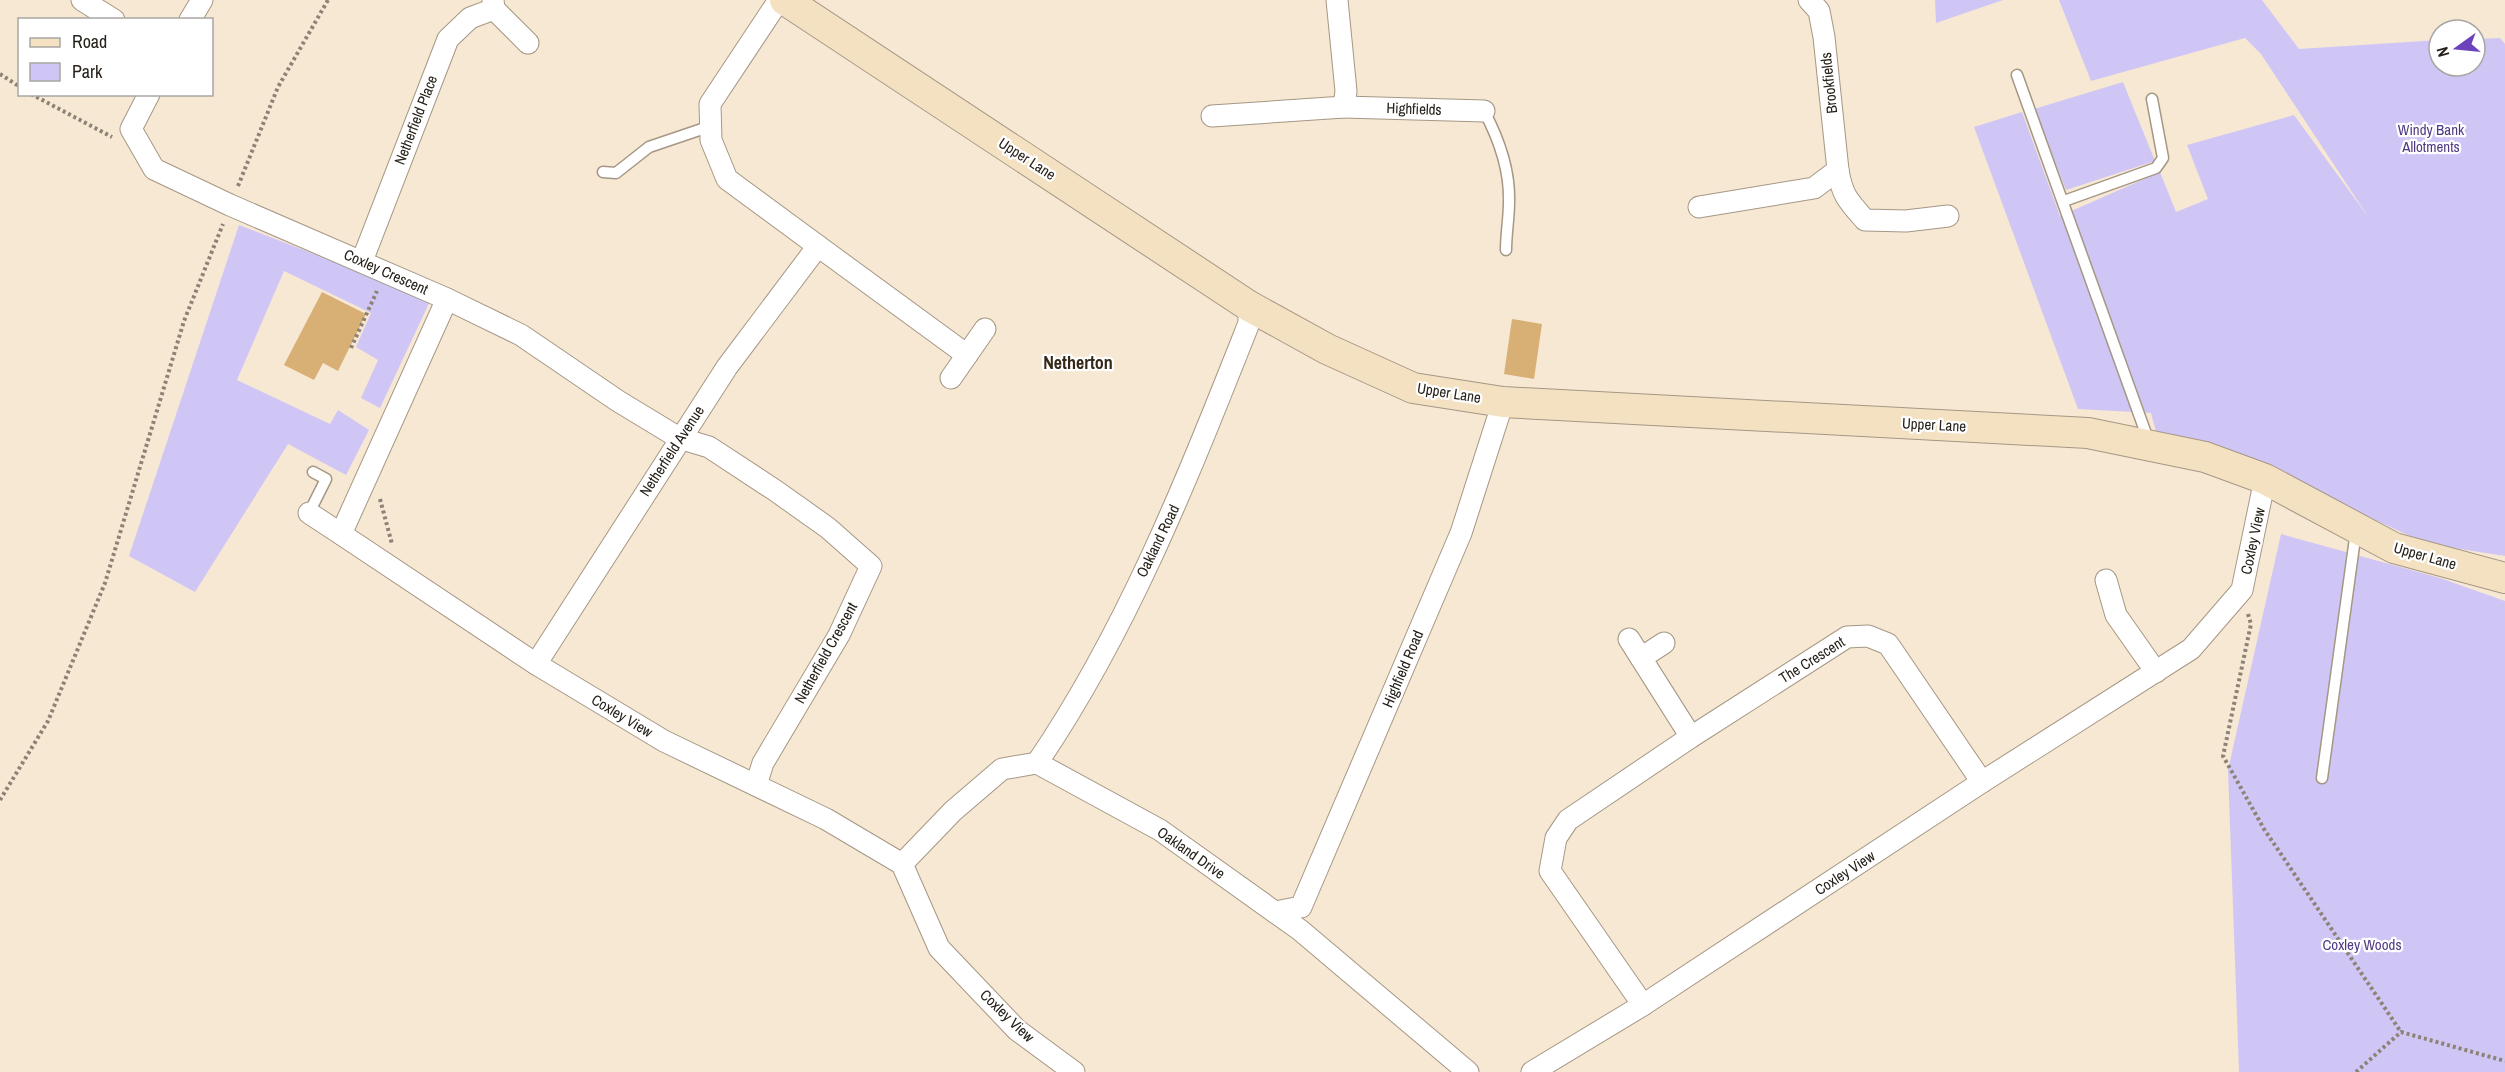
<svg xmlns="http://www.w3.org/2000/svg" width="2505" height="1072" viewBox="0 0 2505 1072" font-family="'Archivo Narrow',sans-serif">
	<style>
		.green { fill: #d0c6f6 }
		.building { fill: #d8af75 }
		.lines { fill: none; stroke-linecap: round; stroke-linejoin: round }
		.service-casing { stroke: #a59784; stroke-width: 13 }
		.minor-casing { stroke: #a59784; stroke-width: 23 }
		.secondary-casing { stroke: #a59784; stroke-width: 32 }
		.path { stroke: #8c8275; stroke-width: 4; stroke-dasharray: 3 3; stroke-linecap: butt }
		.service { stroke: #fff; stroke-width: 10 }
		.minor { stroke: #fff; stroke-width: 21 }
		.secondary { stroke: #f3e1c2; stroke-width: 30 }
		.labels { text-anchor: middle; stroke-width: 4.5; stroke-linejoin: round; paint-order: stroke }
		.street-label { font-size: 15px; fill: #26211a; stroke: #fff }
		.park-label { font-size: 15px; fill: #503a83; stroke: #fff }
		.quarter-label { font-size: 18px; font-weight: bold; fill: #342919; stroke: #fff }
	</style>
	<rect width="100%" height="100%" fill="#f7e8d4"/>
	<g class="green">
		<polygon points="1935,0 2003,0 1936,23"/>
		<polygon points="2059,0 2262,0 2299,49 2439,40 2439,66 2475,66 2475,39 2500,38 2505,44 2505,556 2427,544 2235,455 2157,436 2151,413 2078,409 1974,127 2022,112 2060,216 2160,172 2176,212 2208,199 2187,145 2294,115 2369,218 2261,54 2245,38 2091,81"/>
		<polygon points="2123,82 2155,161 2066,190 2034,109"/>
		<polygon points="239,225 431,299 380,408 361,398 378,360 356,347 371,313 284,271 237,380 330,424 338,410 369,430 346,475 288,444 195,592 129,556"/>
		<polygon points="2281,534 2440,578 2505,601 2505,1072 2239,1072 2228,770"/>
	</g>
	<g class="building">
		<polygon points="322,292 366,314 338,371 323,363 314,380 284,365"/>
		<polygon points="1512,319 1542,324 1534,379 1504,374"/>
	</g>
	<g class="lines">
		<g class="service-casing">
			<g id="service">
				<polyline points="2017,75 2149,442"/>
				<path d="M 1484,111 C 1499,139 1510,170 1509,202 C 1509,218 1506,234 1506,250"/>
				<polyline points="603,172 616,173 649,147 711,126"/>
				<polyline points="2064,201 2156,168 2163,158 2152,99"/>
				<polyline points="309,513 326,479 313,472"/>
				<polyline points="2322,778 2356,531"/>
			</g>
		</g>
		<g class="minor-casing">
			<g id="minor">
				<polyline points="82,0 114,20"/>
				<path d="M 1809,0 L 1819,11 L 1824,37 L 1838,170 C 1842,195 1848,201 1865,220 L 1906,221 L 1948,216"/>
				<polyline points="494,9 528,43"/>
				<polyline points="190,20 202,0"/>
				<polyline points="149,94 131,129 154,169 230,205 447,299 521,335 618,401 679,438 709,447 776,491 828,528 871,566 839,635 763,763 756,785"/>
				<polyline points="1344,107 1484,111"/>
				<polyline points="1212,116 1344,107 1346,91 1337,0"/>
				<polyline points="1699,207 1814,188 1838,170"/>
				<polyline points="818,246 967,355"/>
				<polyline points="362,261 448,39 470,18 494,9 493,0"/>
				<polyline points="447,299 341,534 536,664 664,741 826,819 902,864 939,948 1017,1030 1074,1072"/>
				<polyline points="951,378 985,329"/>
				<polyline points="309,513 341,534"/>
				<polyline points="2106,580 2116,615 2156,672"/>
				<polyline points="1629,639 1691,737"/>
				<polyline points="1641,658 1664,643"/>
				<polyline points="536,664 727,367 818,246 727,179 711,140 710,104 779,0"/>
				<path d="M 1037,763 C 1129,628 1189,474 1249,323 L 1249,306"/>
				<polyline points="902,864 953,811 1002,769 1037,763 1160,830 1300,930 1468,1072"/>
				<polyline points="1275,912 1301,907 1461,533 1503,402"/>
				<polyline points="1643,1005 1550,871 1556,838 1568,820 1691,737 1847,637 1868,636 1888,644 1982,782"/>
				<polyline points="1532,1072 1643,1005 1982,782 2191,649 2242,590 2265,479"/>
			</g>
		</g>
		<g class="secondary-casing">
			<polyline id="secondary" points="785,0 1249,306 1327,349 1413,388 1503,402 2088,433 2205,457 2265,479 2394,548 2505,578"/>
		</g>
		<g class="path">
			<polyline points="0,74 20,87"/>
			<polyline points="31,94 112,137"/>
			<polyline points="238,186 278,87 328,0"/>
			<polyline points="351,348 377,291"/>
			<polyline points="380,499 392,544"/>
			<polyline points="2248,614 2251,624 2223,756 2264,829 2401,1032"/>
			<polyline points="0,800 48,721 105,583 184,321 223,224"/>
			<polyline points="2356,1072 2401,1032 2505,1061"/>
		</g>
		<use href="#service" class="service"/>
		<use href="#minor" class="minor"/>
		<use href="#secondary" class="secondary"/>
	</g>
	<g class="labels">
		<g class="street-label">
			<text transform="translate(1829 83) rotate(-96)" y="5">Brookfields</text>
			<text transform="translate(1414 109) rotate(2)" y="5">Highfields</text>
			<text transform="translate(416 120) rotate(-69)" y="5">Netherfield Place</text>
			<text transform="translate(1027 159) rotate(33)" y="5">Upper Lane</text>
			<text transform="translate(386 272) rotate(24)" y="5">Coxley Crescent</text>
			<text transform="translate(1449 393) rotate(9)" y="5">Upper Lane</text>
			<text transform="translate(1934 425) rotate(3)" y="5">Upper Lane</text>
			<text transform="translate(672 451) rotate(-57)" y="5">Netherfield Avenue</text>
			<text transform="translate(1158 541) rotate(-64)" y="5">Oakland Road</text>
			<text transform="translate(2253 541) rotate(-78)" y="5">Coxley View</text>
			<text transform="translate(2425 556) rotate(16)" y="5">Upper Lane</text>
			<text transform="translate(826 653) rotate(-61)" y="5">Netherfield Crescent</text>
			<text transform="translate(1812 660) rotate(-32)" y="5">The Crescent</text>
			<text transform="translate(1403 669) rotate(-67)" y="5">Highfield Road</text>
			<text transform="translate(622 716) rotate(31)" y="5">Coxley View</text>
			<text transform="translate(1191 853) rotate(35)" y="5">Oakland Drive</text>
			<text transform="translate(1845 873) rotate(-33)" y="5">Coxley View</text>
			<text transform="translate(1007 1016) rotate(44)" y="5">Coxley View</text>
		</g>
		<g class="park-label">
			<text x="2431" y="135">Windy Bank<tspan x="2431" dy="17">Allotments</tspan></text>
			<text x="2362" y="950">Coxley Woods</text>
		</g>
		<g class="quarter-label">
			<text x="1078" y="369">Netherton</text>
		</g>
	</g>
	<rect x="18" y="18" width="195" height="78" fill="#ffffff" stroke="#a8a6a3" stroke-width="1.5"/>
	<rect x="30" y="38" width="30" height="9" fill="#f3e1c2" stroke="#a8a6a3" stroke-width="1.5"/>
	<text x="72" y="48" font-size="18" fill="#26211a">Road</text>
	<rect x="30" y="63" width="30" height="18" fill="#d0c6f6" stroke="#a8a6a3" stroke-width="1.5"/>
	<text x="72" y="78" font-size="18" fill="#26211a">Park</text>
	<g transform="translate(2457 48) rotate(255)"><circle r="28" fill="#ffffff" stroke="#a8a6a3" stroke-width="1.5"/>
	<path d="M0-4.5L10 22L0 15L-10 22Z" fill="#6d43bc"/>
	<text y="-9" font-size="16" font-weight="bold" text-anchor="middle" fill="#26211a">N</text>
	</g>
</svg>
